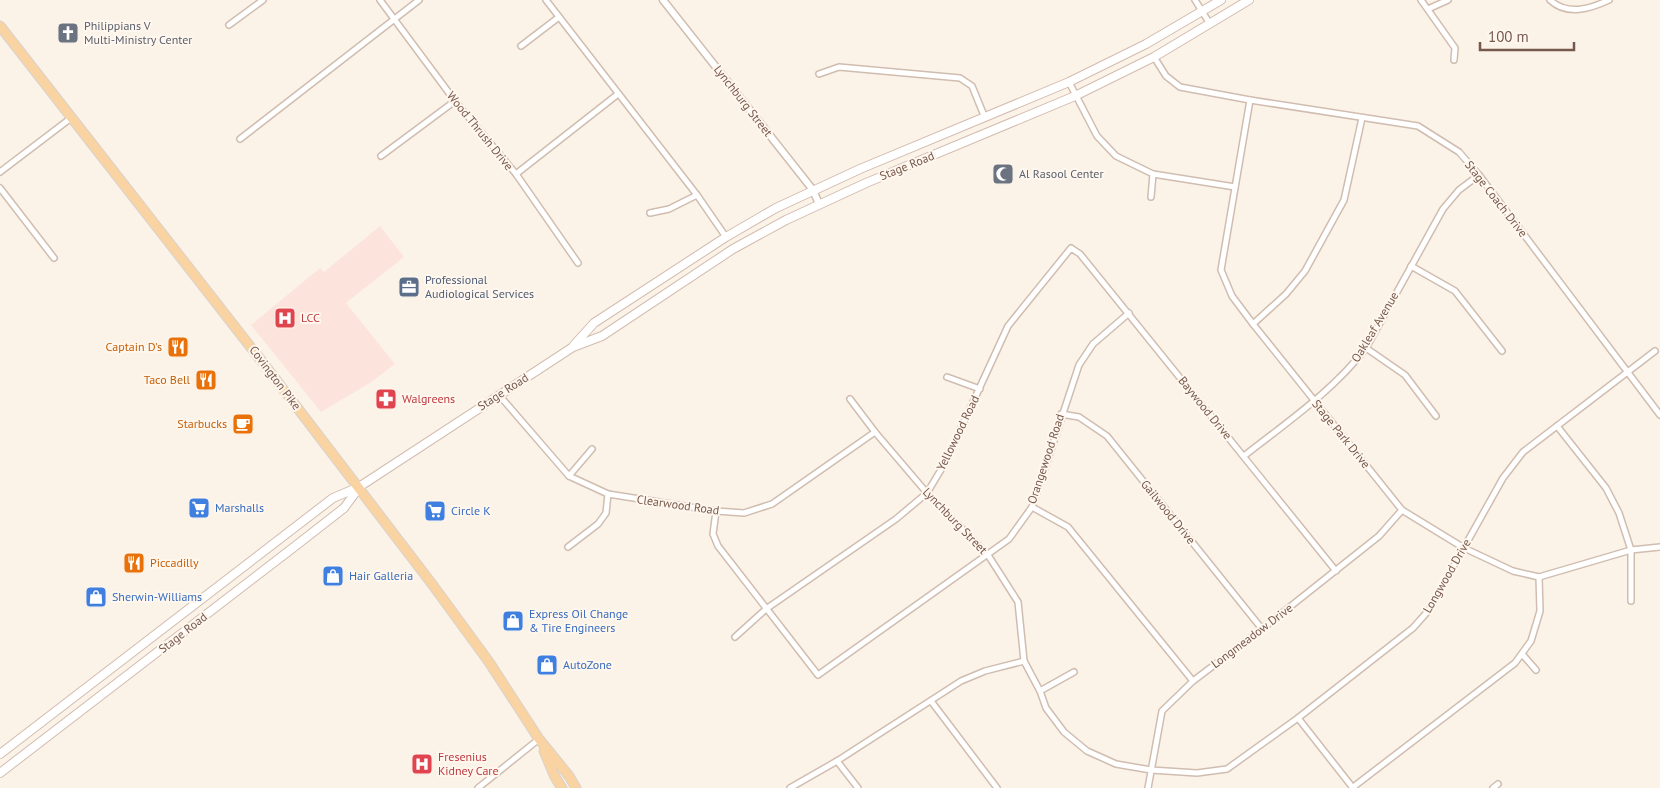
<svg xmlns="http://www.w3.org/2000/svg" width="1660" height="788" viewBox="0 0 1660 788" font-family="'PT Sans',sans-serif">
	<style>
		.commercial { fill: #fce4dc }
		.lines { fill: none; stroke-linecap: round; stroke-linejoin: round }
		.minor-casing { stroke: #d0bdb0; stroke-width: 8 }
		.tertiary-casing { stroke: #d0bdb0; stroke-width: 9 }
		.secondary-casing { stroke: #d3bcae; stroke-width: 10 }
		.primary-casing { stroke: #d9d1cd; stroke-width: 11 }
		.minor { stroke: #fff; stroke-width: 5 }
		.tertiary { stroke: #fff; stroke-width: 6 }
		.secondary { stroke: #fff; stroke-width: 8 }
		.primary { stroke: #f9d4a2; stroke-width: 9 }
		.labels { text-anchor: middle; stroke-width: 4; stroke-linejoin: round; paint-order: stroke }
		.worship-label { font-size: 12px; fill: #5b616d; stroke: #fff7ee; text-anchor: start }
		.street-label { font-size: 12px; fill: #76594c; stroke: #fff7ee }
		.service-label { font-size: 12px; fill: #4e5e75; stroke: #fff7ee; text-anchor: start }
		.health-label { font-size: 12px; fill: #be3a42; stroke: #fff7ee; text-anchor: start }
		.food-label { font-size: 12px; fill: #c56008; stroke: #fff7ee; text-anchor: end }
		.shop-label { font-size: 12px; fill: #366cbe; stroke: #fff7ee; text-anchor: start }
	</style>
	<rect width="100%" height="100%" fill="#fcf3e8"/>
	<polygon class="commercial" points="380,226 404,257 346,303 395,364 370,383 321,412 251,325 320,268 324,272"/>
	<g class="lines">
		<g class="minor-casing">
			<g id="minor">
				<polyline points="380,0 455,101 516,174 578,263"/>
				<polyline points="546,0 697,195 726,237"/>
				<polyline points="1195,0 1210,24"/>
				<polyline points="1421,0 1455,48 1454,60"/>
				<path d="M 1550,0 C 1567,16 1590,9 1609,0"/>
				<polyline points="1428,9 1448,0"/>
				<polyline points="229,25 263,0"/>
				<polyline points="521,46 559,17"/>
				<polyline points="1154,57 1166,76 1180,87 1250,100 1418,126 1459,152 1479,175 1660,415"/>
				<polyline points="819,74 839,67 960,78 972,86 985,118"/>
				<polyline points="1069,82 1097,136 1116,156 1153,174 1235,187"/>
				<polyline points="1250,100 1221,270 1232,296 1253,324 1402,510 1464,548 1513,571 1539,577 1631,550 1660,547"/>
				<polyline points="240,139 419,0"/>
				<polyline points="381,156 455,101"/>
				<polyline points="0,172 71,118"/>
				<polyline points="516,174 618,94"/>
				<polyline points="0,188 54,258"/>
				<polyline points="1151,197 1153,174"/>
				<polyline points="650,213 669,209 697,195"/>
				<polyline points="1411,266 1455,291 1502,351"/>
				<polyline points="1253,324 1286,294 1305,271 1344,200 1362,118"/>
				<polyline points="1366,348 1405,375 1436,416"/>
				<polyline points="947,377 980,389"/>
				<polyline points="499,395 569,476 608,494 716,511 744,513 772,504 875,432"/>
				<polyline points="850,399 875,432 927,493 988,555 1018,602 1024,661 1040,691 1046,708 1064,732 1087,751 1116,764 1151,770 1197,773 1227,769 1298,718 1413,628 1429,610 1503,478 1523,452 1655,351"/>
				<polyline points="1061,414 1079,417 1107,436 1262,629"/>
				<polyline points="1557,426 1606,488 1619,513 1631,550 1631,601"/>
				<path d="M 1244,456 C 1286,423 1333,391 1366,348 L 1443,209 L 1459,190 L 1479,175"/>
				<polyline points="569,476 592,449"/>
				<polyline points="1032,507 1068,527 1193,681"/>
				<polyline points="716,511 713,534 718,546 818,675 1009,539 1032,507 1079,365 1093,344 1129,313"/>
				<polyline points="568,547 598,524 606,513 608,494"/>
				<polyline points="735,637 766,609 896,519 927,493 945,463 1008,326 1071,248 1080,254 1336,571"/>
				<polyline points="1522,654 1536,670"/>
				<polyline points="1040,691 1074,672"/>
				<polyline points="931,701 997,788"/>
				<polyline points="1298,718 1353,788"/>
				<polyline points="837,761 858,788"/>
				<polyline points="478,788 539,739"/>
				<polyline points="790,788 837,761 961,681 985,671 1024,661"/>
				<polyline points="1148,788 1162,711 1193,681 1262,629 1379,536 1402,510"/>
				<polyline points="1352,788 1515,663 1531,641 1540,611 1539,577"/>
				<polyline points="1493,788 1498,784"/>
			</g>
		</g>
		<g class="tertiary-casing">
			<polyline id="tertiary" points="663,0 813,190 819,204"/>
		</g>
		<g class="secondary-casing">
			<g id="secondary">
				<polyline points="574,345 594,323 726,237 776,208 860,169 1069,82 1146,44 1221,0"/>
				<polyline points="0,754 333,498 359,487 573,347 602,336 733,249 786,220 866,183 1075,96 1154,57 1249,0"/>
				<polyline points="0,773 294,547 344,508 358,489"/>
			</g>
		</g>
		<g class="primary-casing">
			<g id="primary">
				<polyline points="0,26 260,359 432,584 489,662 539,739 569,776 576,788"/>
				<polyline points="544,751 555,777 562,788"/>
			</g>
		</g>
		<use href="#minor" class="minor"/>
		<use href="#tertiary" class="tertiary"/>
		<use href="#secondary" class="secondary"/>
		<use href="#primary" class="primary"/>
	</g>
	<defs>
		<g id="church-square" transform="scale(1.125)"><rect x="-9" y="-9" width="18" height="18" rx="4" fill="#6b7280" stroke="#fff7ee"/><path d="M-1.2-6h2.4v3.5h3.3v2.4h-3.3V6h-2.4V-.1h-3.3v-2.4h3.3Z" fill="#fff"/></g>
		<g id="mosque-square" transform="scale(1.125)"><rect x="-9" y="-9" width="18" height="18" rx="4" fill="#6b7280" stroke="#fff7ee"/><path d="M3.5-4.9A6 6 0 1 0 3.5 4.9A5 5 0 1 1 3.5-4.9Z" fill="#fff"/></g>
		<g id="office-square" transform="scale(1.125)"><rect x="-9" y="-9" width="18" height="18" rx="4" fill="#5c6f8a" stroke="#fff7ee"/><path d="M-6-3h4V-5.5h4V-3h4V5H-6ZM-1-4.5V-3h2v-1.5ZM-6 0V1H6V0Z" fill="#fff"/></g>
		<g id="hospital-square" transform="scale(1.125)"><rect x="-9" y="-9" width="18" height="18" rx="4" fill="#e0444e" stroke="#fff7ee"/><path d="M-5-5h3v3.5h4V-5h3V5h-3V1.5h-4V5h-3Z" fill="#fff"/></g>
		<g id="restaurant-square" transform="scale(1.125)"><rect x="-9" y="-9" width="18" height="18" rx="4" fill="#e8710a" stroke="#fff7ee"/><path d="M-5-6h1v4h1v-4h1v4h1v-4h1v5L-1.5 .5V6h-2V.5L-5-1ZM5-6V6H3V1.5H1.5Q1.5-4 5-6Z" fill="#fff"/></g>
		<g id="pharmacy-square" transform="scale(1.125)"><rect x="-9" y="-9" width="18" height="18" rx="4" fill="#e0444e" stroke="#fff7ee"/><path d="M-2-6h4v4h4v4h-4v4h-4v-4h-4v-4h4Z" fill="#fff"/></g>
		<g id="cafe-square" transform="scale(1.125)"><rect x="-9" y="-9" width="18" height="18" rx="4" fill="#e8710a" stroke="#fff7ee"/><path d="M-5.5-4.5H6V0H3Q3 3.5 0 3.5H-2.5Q-5.5 3.5-5.5 0ZM3-3.2v2h1.7v-2ZM-6 4.5H4V6H-6Z" fill="#fff"/></g>
		<g id="supermarket-square" transform="scale(1.125)"><rect x="-9" y="-9" width="18" height="18" rx="4" fill="#3f7fe0" stroke="#fff7ee"/><path d="M-6-5.5h2.5l.6 2H6L4.5 2H-2.5L-4.4-4H-6ZM-1.5 3.2a1.3 1.3 0 1 0 .1 0ZM3 3.2a1.3 1.3 0 1 0 .1 0Z" fill="#fff"/></g>
		<g id="shop-square" transform="scale(1.125)"><rect x="-9" y="-9" width="18" height="18" rx="4" fill="#3f7fe0" stroke="#fff7ee"/><path d="M-5-2.5h2.3a2.7 3.5 0 0 1 5.4 0H5L5.5 6h-11ZM-1.5-2.5h3a1.5 2.3 0 0 0-3 0Z" fill="#fff"/></g>
	</defs>
	<g fill-rule="evenodd">
		<use href="#church-square" x="68" y="33"/>
		<use href="#mosque-square" x="1003" y="174"/>
		<use href="#office-square" x="409" y="287"/>
		<use href="#hospital-square" x="285" y="318"/>
		<use href="#restaurant-square" x="178" y="347"/>
		<use href="#restaurant-square" x="206" y="380"/>
		<use href="#pharmacy-square" x="386" y="399"/>
		<use href="#cafe-square" x="243" y="424"/>
		<use href="#supermarket-square" x="199" y="508"/>
		<use href="#supermarket-square" x="435" y="511"/>
		<use href="#restaurant-square" x="134" y="563"/>
		<use href="#shop-square" x="333" y="576"/>
		<use href="#shop-square" x="96" y="597"/>
		<use href="#shop-square" x="513" y="621"/>
		<use href="#shop-square" x="547" y="665"/>
		<use href="#hospital-square" x="422" y="764"/>
	</g>
	<g class="labels">
		<g class="worship-label">
			<text x="84" y="30">Philippians V<tspan x="84" dy="14">Multi-Ministry Center</tspan></text>
			<text x="1019" y="178">Al Rasool Center</text>
		</g>
		<g class="street-label">
			<text transform="translate(743 101) rotate(52)" y="4">Lynchburg Street</text>
			<text transform="translate(480 131) rotate(51)" y="4">Wood Thrush Drive</text>
			<text transform="translate(907 166) rotate(-22)" y="4">Stage Road</text>
			<text transform="translate(1496 199) rotate(52)" y="4">Stage Coach Drive</text>
			<text transform="translate(1375 327) rotate(-59)" y="4">Oakleaf Avenue</text>
			<text transform="translate(275 378) rotate(53)" y="4">Covington Pike</text>
			<text transform="translate(503 392) rotate(-33)" y="4">Stage Road</text>
			<text transform="translate(1205 408) rotate(51)" y="4">Baywood Drive</text>
			<text transform="translate(958 433) rotate(-64)" y="4">Yellowood Road</text>
			<text transform="translate(1341 434) rotate(51)" y="4">Stage Park Drive</text>
			<text transform="translate(1046 459) rotate(-72)" y="4">Orangewood Road</text>
			<text transform="translate(678 505) rotate(8)" y="4">Clearwood Road</text>
			<text transform="translate(1168 512) rotate(51)" y="4">Gailwood Drive</text>
			<text transform="translate(955 521) rotate(46)" y="4">Lynchburg Street</text>
			<text transform="translate(1447 576) rotate(-60)" y="4">Longwood Drive</text>
			<text transform="translate(183 633) rotate(-38)" y="4">Stage Road</text>
			<text transform="translate(1252 636) rotate(-37)" y="4">Longmeadow Drive</text>
		</g>
		<g class="service-label">
			<text x="425" y="284">Professional<tspan x="425" dy="14">Audiological Services</tspan></text>
		</g>
		<g class="health-label">
			<text x="301" y="322">LCC</text>
			<text x="402" y="403">Walgreens</text>
			<text x="438" y="761">Fresenius<tspan x="438" dy="14">Kidney Care</tspan></text>
		</g>
		<g class="food-label">
			<text x="162" y="351">Captain D's</text>
			<text x="190" y="384">Taco Bell</text>
			<text x="227" y="428">Starbucks</text>
			<text x="150" y="567" text-anchor="start">Piccadilly</text>
		</g>
		<g class="shop-label">
			<text x="215" y="512">Marshalls</text>
			<text x="451" y="515">Circle K</text>
			<text x="349" y="580">Hair Galleria</text>
			<text x="112" y="601">Sherwin-Williams</text>
			<text x="529" y="618">Express Oil Change<tspan x="529" dy="14">&amp; Tire Engineers</tspan></text>
			<text x="563" y="669">AutoZone</text>
		</g>
	</g>
	<path d="M1480 42v8h94v-8" fill="none" stroke="#76594c" stroke-width="2.5"/>
	<text x="1488" y="42" font-size="15" fill="#76594c" stroke="#fff7ee" stroke-width="4" paint-order="stroke">100 m</text>
</svg>
